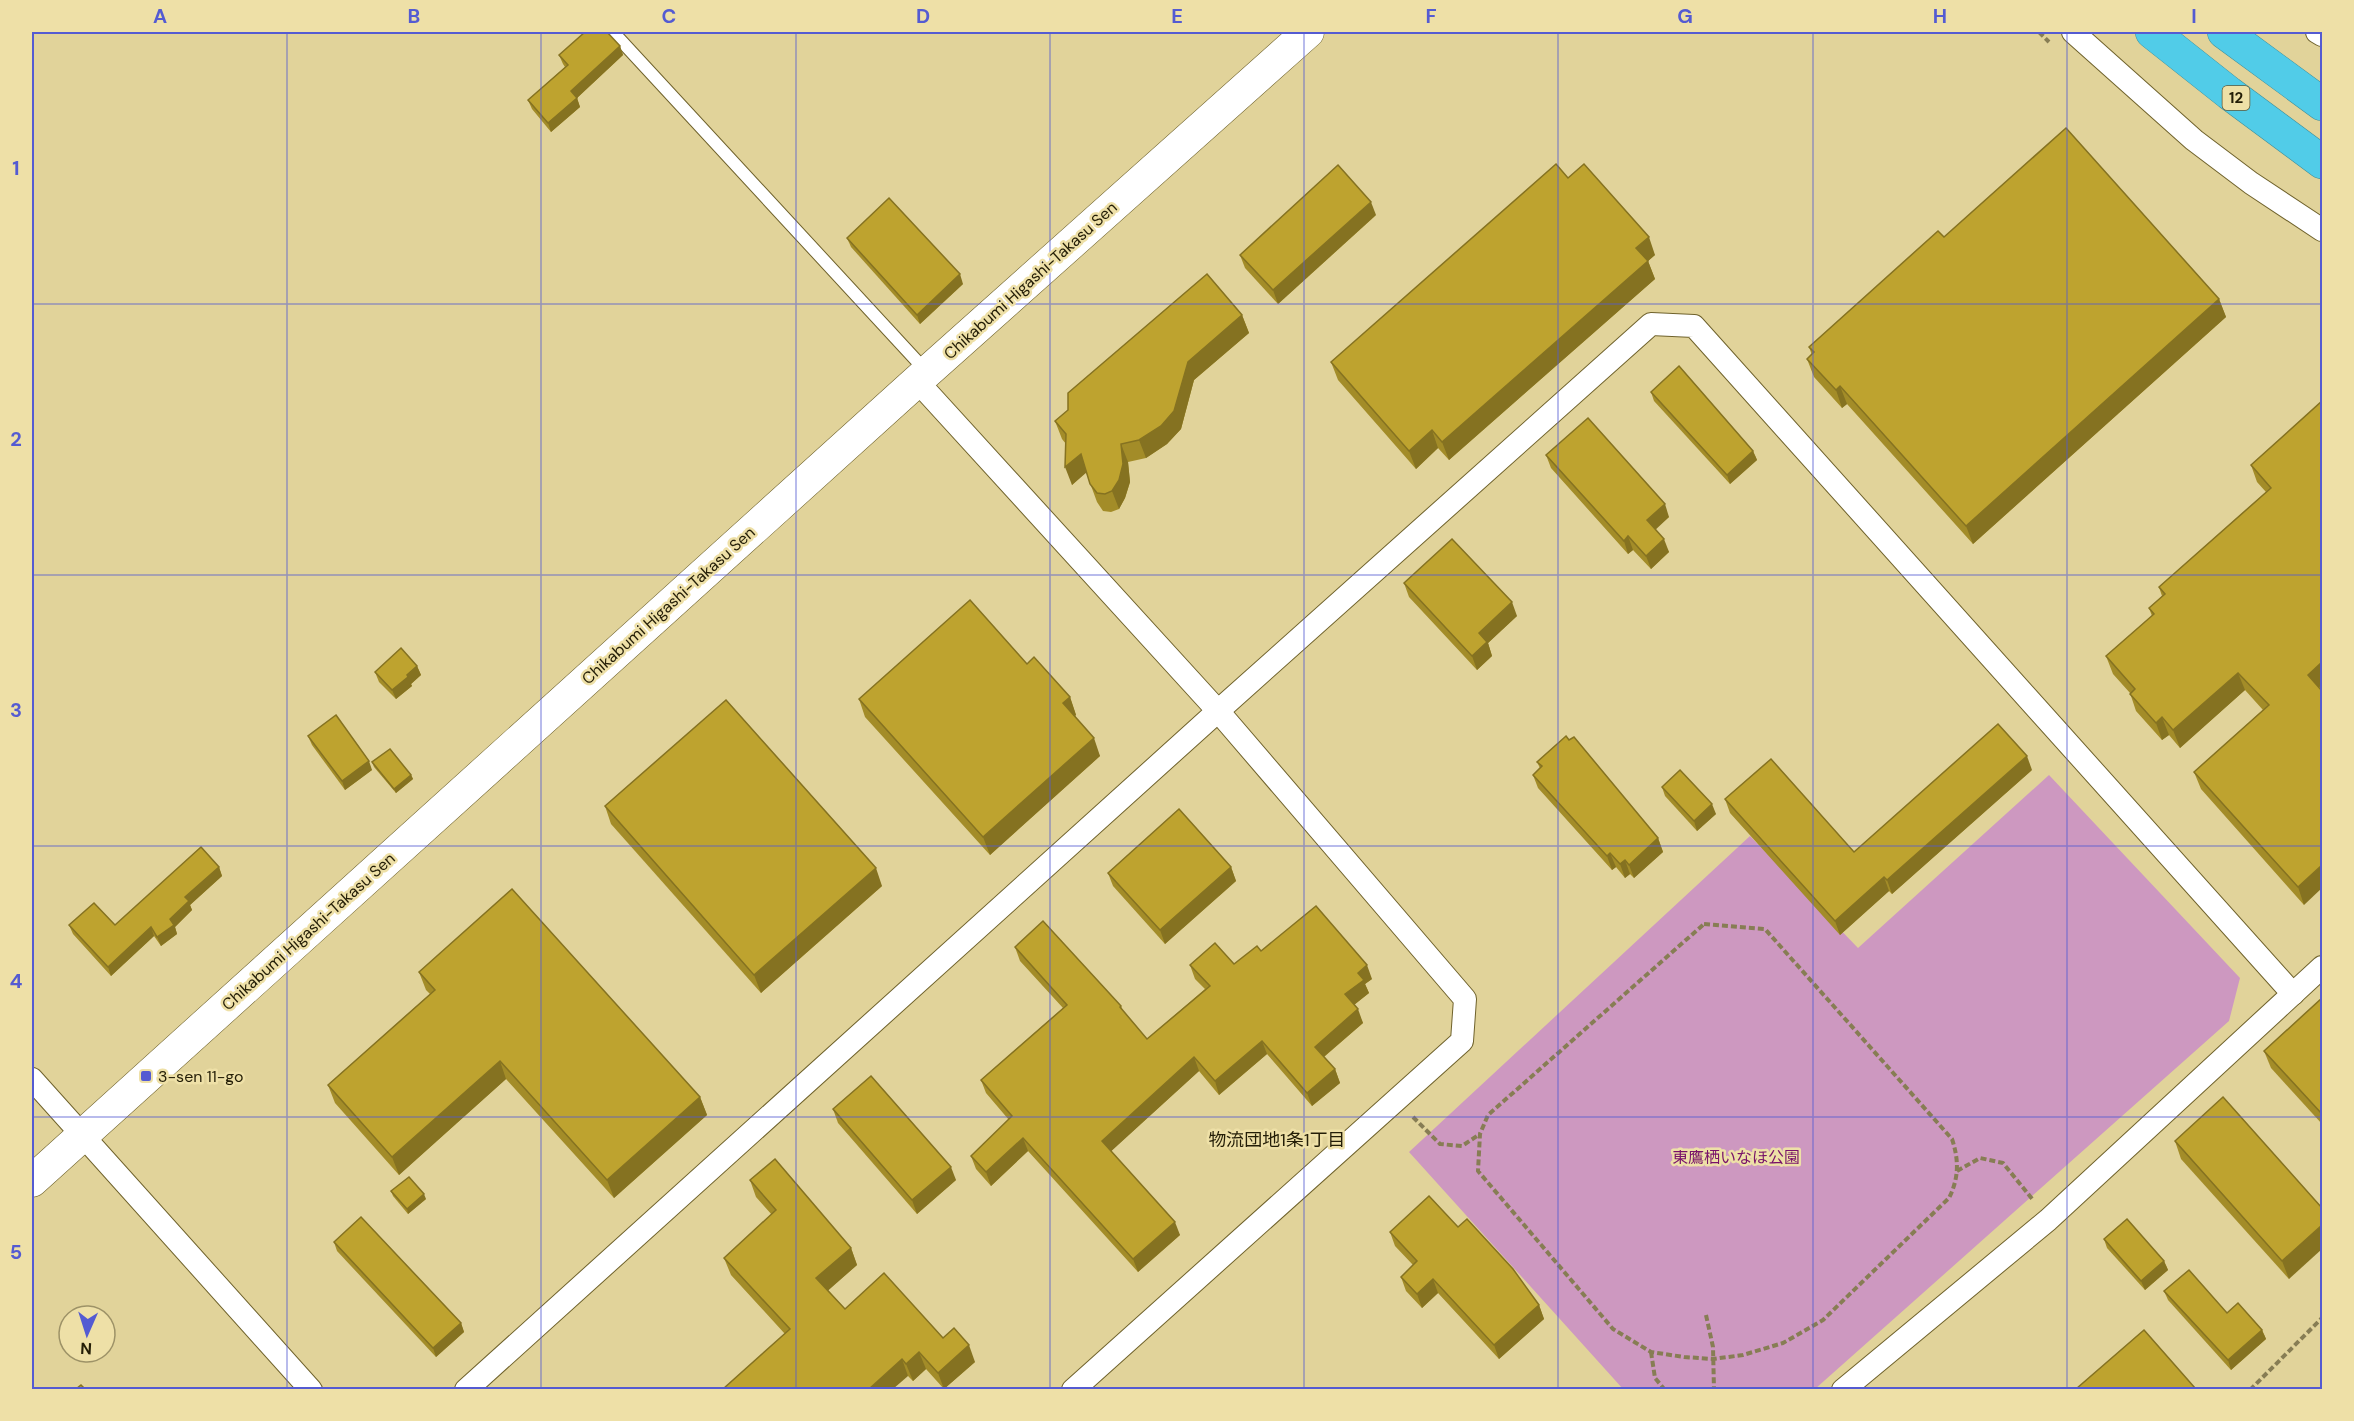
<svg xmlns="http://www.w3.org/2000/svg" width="2354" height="1421" viewBox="0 0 2354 1421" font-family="'DM Sans','Noto Sans JP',sans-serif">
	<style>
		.green { fill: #cd98c0 }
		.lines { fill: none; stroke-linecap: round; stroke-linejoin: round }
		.lane-casing { stroke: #6f622c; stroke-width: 14 }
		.street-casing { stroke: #6f622c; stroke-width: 24 }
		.secondary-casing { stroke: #6f622c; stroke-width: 33 }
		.highway-casing { stroke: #418f99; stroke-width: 34 }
		.path { stroke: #877d54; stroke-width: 4; stroke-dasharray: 6 3; stroke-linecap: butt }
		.lane { stroke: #fff; stroke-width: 12 }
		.street { stroke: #fff; stroke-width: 22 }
		.secondary { stroke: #fff; stroke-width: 32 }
		.highway { stroke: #51cce8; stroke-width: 33 }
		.wall { fill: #a38c28 }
		.shaded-wall { fill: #857221 }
		.building { fill: #bea32f; stroke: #857221; stroke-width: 1.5 }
		.grid { fill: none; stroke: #545bd2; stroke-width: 1.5; stroke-opacity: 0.55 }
		.poi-dot { fill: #545bd2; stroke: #eee0a7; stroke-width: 2 }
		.labels { text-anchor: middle; stroke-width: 5; stroke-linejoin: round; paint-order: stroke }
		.shield { fill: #eee0a7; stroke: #615837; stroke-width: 1.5 }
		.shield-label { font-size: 15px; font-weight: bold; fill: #241e07 }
		.street-label { font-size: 16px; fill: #241e07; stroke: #eee0a7 }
		.poi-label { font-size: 16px; fill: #241e07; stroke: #eee0a7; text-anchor: start }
		.park-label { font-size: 16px; fill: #781269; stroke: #eee0a7 }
		.neighbourhood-label { font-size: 18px; fill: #241e07; stroke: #eee0a7 }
		.neatline { fill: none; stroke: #545bd2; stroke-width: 2 }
		.grid-label { font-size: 20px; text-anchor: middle; font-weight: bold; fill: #545bd2 }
	</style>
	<rect width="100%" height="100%" fill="#e1d39a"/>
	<polygon class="green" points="2049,775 2240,978 2229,1021 1815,1389 1623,1389 1409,1152 1750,836 1858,948"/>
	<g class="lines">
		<g class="lane-casing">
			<polyline id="lane" points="613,32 927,372"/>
		</g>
		<g class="street-casing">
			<g id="street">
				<polyline points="2073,32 2194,140 2251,183 2322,230"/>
				<polyline points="2317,32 2322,35"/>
				<polyline points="917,381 1218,711 1465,999 1462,1041 1073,1390"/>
				<polyline points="32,1079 311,1390"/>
				<polyline points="466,1390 1218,711 1651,324 1694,326 2293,994"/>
				<polyline points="1843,1390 2048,1220 2322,967"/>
			</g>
		</g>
		<g class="secondary-casing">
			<polyline id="secondary" points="32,1181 917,381 1308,32"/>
		</g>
		<g class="highway-casing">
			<g id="highway">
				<polyline points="2152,32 2229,93 2322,162"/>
				<polyline points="2224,32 2322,104"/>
			</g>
		</g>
		<g class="path">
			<polyline points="2039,32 2049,42"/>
			<path d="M 1704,924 L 1765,929 L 1952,1139 C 1959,1160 1959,1178 1949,1198 L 1823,1320 L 1783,1343 L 1743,1355 L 1713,1359 L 1684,1357 L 1651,1352 L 1613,1329 L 1478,1171 L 1480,1134 L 1488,1115 Z"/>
			<polyline points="1413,1117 1440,1144 1462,1146 1480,1134"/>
			<polyline points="1957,1171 1980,1158 2003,1163 2033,1200"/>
			<polyline points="1706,1315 1713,1347 1714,1390"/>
			<polyline points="1651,1352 1655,1378 1665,1390"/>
			<polyline points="2250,1390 2322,1318"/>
		</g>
		<use href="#lane" class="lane"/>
		<use href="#street" class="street"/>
		<use href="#secondary" class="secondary"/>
		<use href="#highway" class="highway"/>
	</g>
	<g class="wall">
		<polygon points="620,46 623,55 577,98 580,107 551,132 532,109 528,100 565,67 563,64 559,55"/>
		<polygon points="1568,178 1655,255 1648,261 1655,279 1449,460 1438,448 1416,469 1338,380 1331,362"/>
		<polygon points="1376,215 1278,304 1245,268 1240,255"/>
		<polygon points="1944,237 2219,299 2226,317 1973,544 1847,404 1842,408 1814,377 1807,359 1812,355 1809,347"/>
		<polygon points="847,238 963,284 920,324 851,247"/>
		<polygon points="1242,315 1249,333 1194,380 1181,429 1167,444 1146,458 1128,462 1130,482 1125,498 1119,509 1111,512 1103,511 1097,502 1086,472 1072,485 1066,444 1062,439 1055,421"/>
		<polygon points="1651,392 1753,451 1757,460 1730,484 1654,401"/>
		<polygon points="2322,401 2319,688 2304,905 2201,789 2194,772 2263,710 2245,690 2180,748 2169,735 2162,740 2136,711 2130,693 2113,674 2106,656 2152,616 2149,608 2162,596 2159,587 2266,492 2257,482 2251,465"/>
		<polygon points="1546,455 1669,517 1655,529 1669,552 1651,569 1633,550 1628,554 1551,468"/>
		<polygon points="1404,583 1517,616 1488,643 1492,656 1477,670 1409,597"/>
		<polygon points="1027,664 1070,697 1076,715 1075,716 1100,756 990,855 865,717 859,699"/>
		<polygon points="417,666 421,675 411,684 412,686 396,699 379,682 375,672"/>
		<polygon points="308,736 372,770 345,790 312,745"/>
		<polygon points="372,762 411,775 413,779 396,793 374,767"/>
		<polygon points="1537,762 1658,838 1663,852 1634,878 1630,874 1625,878 1616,867 1612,870 1538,788 1533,775 1540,768"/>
		<polygon points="2032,770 1892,894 1889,891 1840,935 1730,813 1725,799 1854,852"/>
		<polygon points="1662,787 1716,814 1697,831 1665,796"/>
		<polygon points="605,806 882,886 761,993 611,824"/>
		<polygon points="219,867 222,876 190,905 192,910 175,927 177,934 161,946 154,936 111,976 73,934 69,925 115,925"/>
		<polygon points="1231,867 1236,881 1165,944 1113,886 1108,873"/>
		<polygon points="1015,947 1121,1006 1123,1011 1147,1039 1205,989 1195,979 1190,965 1234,964 1261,951 1372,979 1365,984 1369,993 1354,1005 1363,1023 1324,1057 1335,1069 1340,1083 1312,1106 1267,1054 1219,1095 1199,1071 1111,1151 1180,1235 1138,1272 1028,1151 991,1186 976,1169 971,1156 1009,1120 986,1093 981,1080 1063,1008 1020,961"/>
		<polygon points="419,972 700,1097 707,1115 614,1198 506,1079 399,1175 335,1103 328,1085 430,994 426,990"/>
		<polygon points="2322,998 2322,1124 2271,1068 2264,1051"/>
		<polygon points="833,1109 956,1180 917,1214 838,1123"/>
		<polygon points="2175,1141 2322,1208 2289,1279 2181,1159"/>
		<polygon points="750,1180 851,1248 857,1265 828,1290 845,1309 943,1338 975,1362 944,1389 926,1369 913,1381 908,1376 785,1334 731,1275 724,1258 772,1215 756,1197"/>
		<polygon points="391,1191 426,1199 408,1214 393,1196"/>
		<polygon points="1458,1227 1539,1305 1544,1319 1499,1359 1438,1293 1422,1308 1406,1291 1401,1277 1413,1265 1395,1246 1390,1232"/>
		<polygon points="2104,1239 2164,1261 2168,1270 2145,1290 2107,1248"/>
		<polygon points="334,1242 461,1323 464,1332 436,1357 337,1251"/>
		<polygon points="2164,1291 2227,1313 2262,1330 2266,1339 2231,1370 2168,1300"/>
	</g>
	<g class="shaded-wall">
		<polygon points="620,46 623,55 577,98 580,107 551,132 548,123 571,91"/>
		<polygon points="1371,202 1376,215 1278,304 1273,290"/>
		<polygon points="1649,237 1655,255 1648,261 1655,279 1449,460 1442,442 1636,248"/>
		<polygon points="960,274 963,284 920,324 917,315"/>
		<polygon points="2219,299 2226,317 1973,544 1966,526"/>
		<polygon points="1242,315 1249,333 1194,380 1181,429 1167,444 1146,458 1139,440 1188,362"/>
		<polygon points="1840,386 1847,404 1842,408 1836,390"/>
		<polygon points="1432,430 1438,448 1416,469 1409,451"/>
		<polygon points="1121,444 1128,462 1130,482 1125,498 1119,509 1112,491"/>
		<polygon points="1753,451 1757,460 1730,484 1727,475"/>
		<polygon points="1081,454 1087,472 1072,485 1065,467"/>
		<polygon points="1665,504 1669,517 1652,533 1647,520"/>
		<polygon points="1628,536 1633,550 1628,554 1624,541"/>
		<polygon points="1664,539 1669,552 1651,569 1646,556"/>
		<polygon points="1512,602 1517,616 1488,643 1492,656 1477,670 1472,656 1479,633"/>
		<polygon points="2322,662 2322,685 2314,692 2308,675"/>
		<polygon points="417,666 421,675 411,684 412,686 396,699 392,690"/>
		<polygon points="2238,673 2245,690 2180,748 2173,730"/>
		<polygon points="1070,697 1076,715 1069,721 1063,703"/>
		<polygon points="2162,717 2169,735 2162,740 2156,723"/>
		<polygon points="1094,738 1100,756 990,855 983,837"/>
		<polygon points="2027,756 2032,770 1892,894 1887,880"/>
		<polygon points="369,761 372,770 345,790 342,781"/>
		<polygon points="411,775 413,779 396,793 394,789"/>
		<polygon points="1712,804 1716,814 1697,831 1694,821"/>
		<polygon points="1658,838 1663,852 1634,878 1629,865"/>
		<polygon points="1610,853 1616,867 1612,870 1607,856"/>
		<polygon points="1625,860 1630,874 1625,878 1620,864"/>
		<polygon points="2322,865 2322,888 2304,905 2298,887"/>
		<polygon points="219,867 222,876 190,905 192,910 175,927 177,934 161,946 157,937 185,897"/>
		<polygon points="1231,867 1236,881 1165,944 1160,930"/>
		<polygon points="876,868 882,886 761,993 754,975"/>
		<polygon points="1884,877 1889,891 1840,935 1835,921"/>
		<polygon points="151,927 154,936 111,976 108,967"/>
		<polygon points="1367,965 1372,979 1365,984 1369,993 1350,1008 1345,994 1358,973"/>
		<polygon points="1358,1009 1363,1023 1320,1060 1315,1047"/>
		<polygon points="1262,1041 1267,1054 1219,1095 1215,1081"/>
		<polygon points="1194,1057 1199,1071 1107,1155 1102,1141"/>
		<polygon points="500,1061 506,1079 399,1175 392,1157"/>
		<polygon points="1335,1069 1340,1083 1312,1106 1307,1093"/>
		<polygon points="700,1097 707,1115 614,1198 607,1180"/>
		<polygon points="1023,1138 1028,1151 991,1186 986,1172"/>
		<polygon points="951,1167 956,1180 917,1214 912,1200"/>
		<polygon points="424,1194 426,1199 408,1214 407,1209"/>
		<polygon points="1175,1222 1180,1235 1138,1272 1133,1259"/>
		<polygon points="2322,1225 2322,1249 2289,1279 2282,1261"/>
		<polygon points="851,1248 857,1265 823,1295 816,1278"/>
		<polygon points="2164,1261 2168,1270 2145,1290 2141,1281"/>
		<polygon points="1433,1279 1438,1293 1422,1308 1417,1294"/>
		<polygon points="1539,1305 1544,1319 1499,1359 1494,1345"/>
		<polygon points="461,1323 464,1332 436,1357 433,1348"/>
		<polygon points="2262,1330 2266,1339 2231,1370 2228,1360"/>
		<polygon points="969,1345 975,1362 944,1389 938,1373"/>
		<polygon points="919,1352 926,1369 913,1381 906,1364"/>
		<polygon points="902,1359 908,1376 893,1389 869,1389"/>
	</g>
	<g class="building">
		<polygon points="585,32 607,32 620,46 571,91 577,98 548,123 528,100 568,65 559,55"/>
		<polygon points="2066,128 2219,299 1966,526 1840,386 1836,390 1807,359 1814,352 1809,347 1938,231 1944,237"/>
		<polygon points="1556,164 1568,178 1584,164 1649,237 1636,248 1648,261 1442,442 1432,430 1409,451 1331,362"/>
		<polygon points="1338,165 1371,202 1273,290 1240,255"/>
		<polygon points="889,198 960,274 917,315 847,238"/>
		<polygon points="1207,274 1242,315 1188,362 1174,411 1161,426 1139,440 1121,444 1123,464 1119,480 1112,491 1105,494 1097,493 1090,484 1081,454 1065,467 1066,434 1055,421 1068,410 1068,393"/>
		<polygon points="1679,366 1753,451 1727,475 1651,392"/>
		<polygon points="2322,401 2322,662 2308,675 2322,691 2322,865 2298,887 2194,772 2269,705 2238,673 2173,730 2162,717 2156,723 2130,694 2135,689 2106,656 2154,614 2149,608 2165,594 2159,587 2271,488 2251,465"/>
		<polygon points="1588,418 1665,504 1647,520 1664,539 1646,556 1628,536 1624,541 1546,455"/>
		<polygon points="1452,539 1512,602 1479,633 1487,642 1472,656 1404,583"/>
		<polygon points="970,600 1027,664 1034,657 1070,697 1063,703 1094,738 983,837 859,699"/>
		<polygon points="401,648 417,666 407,675 408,677 392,690 375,672"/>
		<polygon points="726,700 876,868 754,975 605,806"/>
		<polygon points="336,715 369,761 342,781 308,736"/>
		<polygon points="1998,724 2027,756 1887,880 1884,877 1835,921 1725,799 1771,759 1854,852"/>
		<polygon points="1566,736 1569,740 1574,737 1658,838 1629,865 1625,860 1620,864 1610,853 1607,856 1533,775 1542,766 1537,762"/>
		<polygon points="390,749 411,775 394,789 372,762"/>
		<polygon points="1680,770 1712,804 1694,821 1662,787"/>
		<polygon points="1179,809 1231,867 1160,930 1108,873"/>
		<polygon points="201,847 219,867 185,897 189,901 170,919 174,925 157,937 151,927 108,967 69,925 94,903 115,925"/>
		<polygon points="512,889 700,1097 607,1180 500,1061 392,1157 328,1085 435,990 419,972"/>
		<polygon points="1316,906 1367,965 1358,973 1364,980 1345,994 1358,1009 1315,1047 1335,1069 1307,1093 1262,1041 1215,1081 1194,1057 1102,1141 1175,1222 1133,1259 1023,1138 986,1172 971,1156 1012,1116 981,1080 1067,1005 1015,947 1043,921 1121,1006 1120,1007 1147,1039 1210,986 1190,965 1215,943 1234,964 1257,946 1261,951"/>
		<polygon points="2322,998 2322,1114 2264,1051"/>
		<polygon points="871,1076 951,1167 912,1200 833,1109"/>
		<polygon points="2223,1097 2322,1208 2322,1225 2282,1261 2175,1141"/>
		<polygon points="775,1159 851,1248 816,1278 845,1309 884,1273 943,1338 954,1328 969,1345 938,1373 919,1352 906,1364 902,1359 869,1389 723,1389 790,1329 724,1258 776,1210 750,1180"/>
		<polygon points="409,1177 424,1194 407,1209 391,1191"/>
		<polygon points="1429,1196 1458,1227 1467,1219 1513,1269 1539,1305 1494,1345 1433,1279 1417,1294 1401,1277 1417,1261 1390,1232"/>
		<polygon points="361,1217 461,1323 433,1348 334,1242"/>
		<polygon points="2127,1219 2164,1261 2141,1281 2104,1239"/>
		<polygon points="2189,1270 2227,1313 2238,1303 2262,1330 2228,1360 2164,1291"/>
		<polygon points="2144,1330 2195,1388 2194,1389 2076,1389"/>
		<polygon points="81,1385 85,1389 76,1389"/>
	</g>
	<path class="grid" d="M 287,32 L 287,1390M 541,32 L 541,1390M 796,32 L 796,1390M 1050,32 L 1050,1390M 1304,32 L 1304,1390M 1558,32 L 1558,1390M 1813,32 L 1813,1390M 2067,32 L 2067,1390M 32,304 L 2322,304M 32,575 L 2322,575M 32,846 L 2322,846M 32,1117 L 2322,1117"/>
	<rect class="poi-dot" x="140" y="1070" width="12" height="12" rx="3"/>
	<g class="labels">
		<rect class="shield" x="2222.5" y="86" width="27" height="24" rx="4.5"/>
		<g class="shield-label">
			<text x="2236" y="103">12</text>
		</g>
		<g class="street-label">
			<text transform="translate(1030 280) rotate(-42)" y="6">Chikabumi Higashi-Takasu Sen</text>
			<text transform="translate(668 605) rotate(-42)" y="6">Chikabumi Higashi-Takasu Sen</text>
			<text transform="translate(308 931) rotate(-42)" y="6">Chikabumi Higashi-Takasu Sen</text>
		</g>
		<g class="poi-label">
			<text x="158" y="1082">3-sen 11-go</text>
		</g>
		<g class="park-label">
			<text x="1736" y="1163">東鷹栖いなほ公園</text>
		</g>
		<g class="neighbourhood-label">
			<text x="1277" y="1146">物流団地1条1丁目</text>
		</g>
	</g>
	<rect width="2354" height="1421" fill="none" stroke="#eee0a7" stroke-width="66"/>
	<g transform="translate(87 1334) rotate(183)"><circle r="28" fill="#eee0a7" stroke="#9d9267" stroke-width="1.5"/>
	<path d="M0-4.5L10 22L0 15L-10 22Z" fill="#545bd2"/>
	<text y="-9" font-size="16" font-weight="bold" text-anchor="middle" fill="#241e07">N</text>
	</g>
	<rect x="33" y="33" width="2288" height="1355" class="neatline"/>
	<g class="grid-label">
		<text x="160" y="23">A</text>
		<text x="414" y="23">B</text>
		<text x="669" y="23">C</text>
		<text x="923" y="23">D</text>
		<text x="1177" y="23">E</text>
		<text x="1431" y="23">F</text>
		<text x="1685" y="23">G</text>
		<text x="1940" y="23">H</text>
		<text x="2194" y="23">I</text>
		<text x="16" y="175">1</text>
		<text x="16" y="446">2</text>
		<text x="16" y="717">3</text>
		<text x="16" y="988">4</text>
		<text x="16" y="1259">5</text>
	</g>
</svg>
